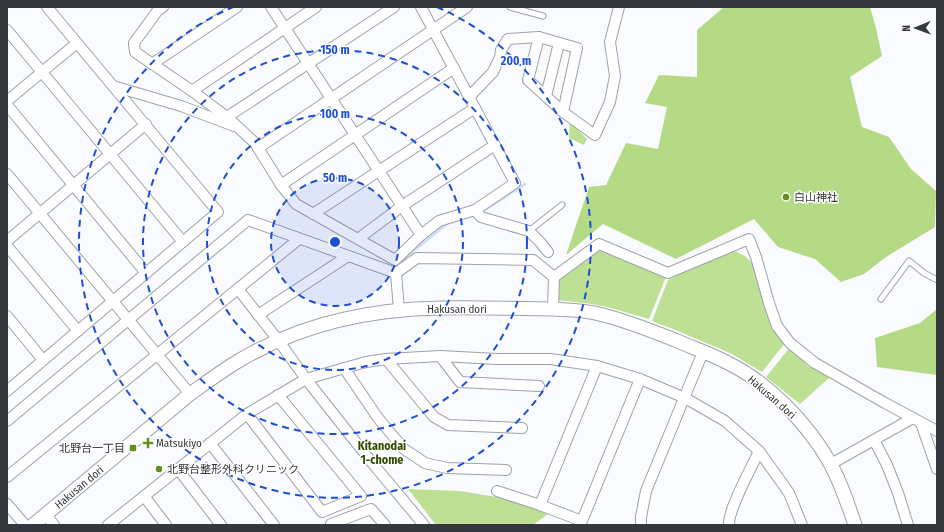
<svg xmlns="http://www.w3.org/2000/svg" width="944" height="532" viewBox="0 0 944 532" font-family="'Fira Sans Condensed','Noto Sans JP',sans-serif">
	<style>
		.green { fill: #bde094 }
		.forest { fill: #b4da86 }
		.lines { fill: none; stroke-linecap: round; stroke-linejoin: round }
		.stream { stroke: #ccdafa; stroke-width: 2.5 }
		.service-casing { stroke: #9ca1ac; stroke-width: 7 }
		.minor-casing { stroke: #9ca1ac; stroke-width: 12 }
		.tertiary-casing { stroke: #9ca1ac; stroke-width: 15 }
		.service { stroke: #fff; stroke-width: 5 }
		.minor { stroke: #fff; stroke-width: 10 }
		.tertiary { stroke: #fff; stroke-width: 13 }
		.ring { fill: none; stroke: #1d4ed8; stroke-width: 2; stroke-dasharray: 7 5 }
		.poi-dot { fill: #658f1f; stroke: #fff; stroke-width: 1.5 }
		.labels { text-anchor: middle; stroke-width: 3; stroke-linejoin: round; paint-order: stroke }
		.poi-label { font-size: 11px; fill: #34373b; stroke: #fff; text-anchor: start }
		.street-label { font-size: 11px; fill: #34373b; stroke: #fff }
		.neighbourhood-label { font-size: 12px; font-weight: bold; fill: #324c00; stroke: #fff }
		.centre { fill: #1d4ed8; stroke: #fff; stroke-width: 2 }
		.ring-label { font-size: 12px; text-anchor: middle; font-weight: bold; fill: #1d4ed8; stroke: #fff; stroke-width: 3; stroke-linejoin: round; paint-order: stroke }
	</style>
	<rect width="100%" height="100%" fill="#fafbfe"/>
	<g class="green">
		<polygon points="570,122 587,139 584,145 569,138"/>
		<polygon points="599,248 666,277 649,319 607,307 592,304 557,300 556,279"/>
		<polygon points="735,251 745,256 754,265 776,334 781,341 785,343 762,372 730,353 673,329 652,321 668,280 719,254 728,252"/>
		<polygon points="790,347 808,366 830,377 800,404 766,377"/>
		<polygon points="408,489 460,491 514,500 548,514 533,525 436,525"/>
	</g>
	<g class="forest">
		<polygon points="724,7 870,7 876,28 882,56 850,77 862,127 889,137 911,169 936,191 935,227 886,257 864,274 841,282 815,259 778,247 754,219 676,259 603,224 566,255 589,187 606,185 626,143 658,149 667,107 645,103 659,75 697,77 697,30"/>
		<polygon points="937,309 937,375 877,367 875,338 920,323"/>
	</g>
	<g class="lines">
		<g class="stream">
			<polyline points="485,210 525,184"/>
			<polyline points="402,260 448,223"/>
		</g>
		<g class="service-casing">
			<g id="service">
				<polyline points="510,7 543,16"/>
				<polyline points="529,231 562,205"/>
				<polyline points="881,299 909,261 924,273 937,280"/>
			</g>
		</g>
		<g class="minor-casing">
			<g id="minor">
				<polyline points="163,7 158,10 134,43 135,52 192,91 227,117 255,143 281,185 296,204 395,260 421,235 439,221 475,210 515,183 421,7"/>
				<polyline points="271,7 421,235"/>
				<polyline points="7,30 183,242"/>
				<polyline points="539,37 528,80 563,112 595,135 610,102 615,76 610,42 619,7"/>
				<polyline points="152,64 237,7"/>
				<polyline points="113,86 181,106 234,126"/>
				<polyline points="192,91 316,7"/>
				<polyline points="546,96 559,43"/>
				<polyline points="469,97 493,72 500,57 501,50 508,39 539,37 577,48 563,112"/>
				<polyline points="7,101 77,43"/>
				<polyline points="7,105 146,273"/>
				<polyline points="227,117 394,7"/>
				<polyline points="258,148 467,7"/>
				<polyline points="7,174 190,394"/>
				<polyline points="281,185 454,68"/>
				<polyline points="475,210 481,217 529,231 540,242 548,252"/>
				<polyline points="313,214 475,108"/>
				<polyline points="358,239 402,206 495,145"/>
				<polyline points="7,241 146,124"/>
				<polyline points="7,246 78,331"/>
				<polyline points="396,273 399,310"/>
				<polyline points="554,277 599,244 668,273 749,239 756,257 769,303 777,326 790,343 815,363 885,403 937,431"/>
				<polyline points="238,289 278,340 306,379 373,464 424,525"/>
				<polyline points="553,309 554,277"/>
				<polyline points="258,315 348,256"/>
				<polyline points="7,316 43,360"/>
				<polyline points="440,356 460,382 539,386"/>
				<polyline points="386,359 434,417 448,425 522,428"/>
				<polyline points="344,368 378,418 404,449 425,463 447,468 506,470"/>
				<polyline points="7,391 218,212 47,7"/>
				<polyline points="247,414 322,512 361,496 278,395"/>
				<polyline points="7,421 248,220 396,273 417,258 533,260 554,277"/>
				<polyline points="921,423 937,469"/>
				<polyline points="874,440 887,465 898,493 908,525"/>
				<polyline points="210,443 274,525"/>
				<polyline points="831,464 913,418"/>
				<polyline points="178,469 221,525"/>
				<polyline points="7,477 299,239"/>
				<polyline points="497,491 540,505 582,521 640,379"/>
				<polyline points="144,496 166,525"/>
				<polyline points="7,504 25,525"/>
				<polyline points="540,505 597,366"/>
				<polyline points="45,514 54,525"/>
				<polyline points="108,525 247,414 306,379 366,362 386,359 440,356 497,359 550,359 597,366 640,379 685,398 725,421 759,451 789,493 802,525"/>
				<polyline points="332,525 331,524 371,509 385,525"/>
				<polyline points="641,525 641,517 646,491 703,352"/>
				<path d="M 729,525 C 728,509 752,467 759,451"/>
			</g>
		</g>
		<g class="tertiary-casing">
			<path id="tertiary" d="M 33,525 L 190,394 C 207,382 223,370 240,360 C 301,324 371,309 441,308 C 478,307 516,309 553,309 C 567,310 581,310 595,313 C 623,319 649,330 675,340 C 693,348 711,354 728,363 C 769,383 808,424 830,463 C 841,483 848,504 855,525"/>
		</g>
		<use href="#service" class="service"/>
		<use href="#minor" class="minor"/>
		<use href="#tertiary" class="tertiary"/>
	</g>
	<circle cx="335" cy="242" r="64" fill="#1d4ed8" fill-opacity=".12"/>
	<g class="ring">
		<circle cx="335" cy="242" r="64"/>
		<circle cx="335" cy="242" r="128"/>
		<circle cx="335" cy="242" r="192"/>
		<path d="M437 7A256 256 0 1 1 233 7"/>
	</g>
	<g class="poi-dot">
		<circle cx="786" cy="197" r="4"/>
		<path d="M146 437h4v4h4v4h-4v4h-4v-4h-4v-4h4z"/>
		<rect x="129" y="444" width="8" height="8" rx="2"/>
		<circle cx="159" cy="469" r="4"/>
	</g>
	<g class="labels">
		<g class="poi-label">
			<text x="794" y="201">白山神社</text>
			<text x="156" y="447">Matsukiyo</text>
			<text x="125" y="452" text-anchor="end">北野台一丁目</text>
			<text x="167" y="473">北野台整形外科クリニック</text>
		</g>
		<g class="street-label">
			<text x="457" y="313">Hakusan dori</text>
			<text transform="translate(772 397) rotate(41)" y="4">Hakusan dori</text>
			<text transform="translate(79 487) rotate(-40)" y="4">Hakusan dori</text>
		</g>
		<g class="neighbourhood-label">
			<text x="382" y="450">Kitanodai<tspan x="382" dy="14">1-chome</tspan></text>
		</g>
	</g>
	<circle cx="335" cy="242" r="6" class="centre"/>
	<g class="ring-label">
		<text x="335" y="54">150 m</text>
		<text x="516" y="65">200 m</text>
		<text x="335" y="118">100 m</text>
		<text x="335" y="182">50 m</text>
	</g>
	<rect width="944" height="532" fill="none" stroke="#34373b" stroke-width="16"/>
	<g transform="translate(916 28) rotate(269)" stroke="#ffffff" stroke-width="3" paint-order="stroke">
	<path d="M0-3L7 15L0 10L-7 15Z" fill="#34373b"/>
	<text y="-6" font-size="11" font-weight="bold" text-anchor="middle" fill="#34373b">N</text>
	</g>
</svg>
